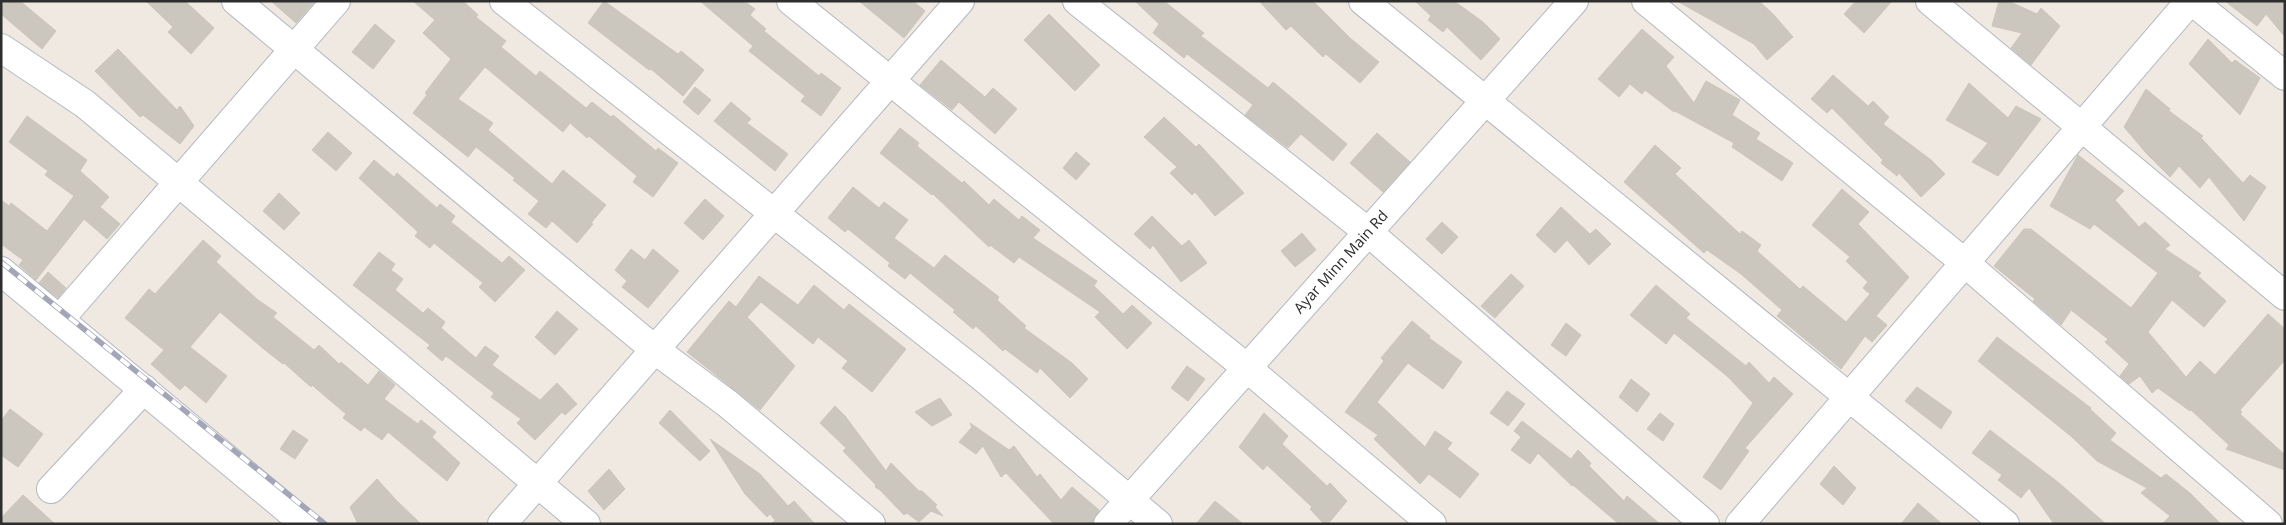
<svg xmlns="http://www.w3.org/2000/svg" width="2286" height="525" viewBox="0 0 2286 525" font-family="'Open Sans',sans-serif">
	<style>
		.building { fill: #cbc7bf; stroke: #cbc5ba }
		.lines { fill: none; stroke-linecap: round; stroke-linejoin: round }
		.minor-casing { stroke: #b4b7c1; stroke-width: 30 }
		.minor { stroke: #fff; stroke-width: 28 }
		.rail-casing { stroke: #a3a6b8; stroke-width: 5.5 }
		.rail { stroke: #fff; stroke-width: 4; stroke-dasharray: 11; stroke-linecap: butt }
		.labels { text-anchor: middle; stroke-width: 4; stroke-linejoin: round; paint-order: stroke }
		.street-label { font-size: 15px; fill: #2e2e2e; stroke: #fff }
	</style>
	<rect width="100%" height="100%" fill="#efe9e1"/>
	<g class="building">
		<polygon points="1,1 20,1 56,31 42,49 1,14"/>
		<polygon points="146,1 185,1 214,28 191,54 168,32 173,27"/>
		<polygon points="271,1 315,1 296,23"/>
		<polygon points="413,1 463,1 478,15 476,17 506,41 501,47 536,76 540,71 586,108 592,102 611,117 613,115 656,151 658,148 678,163 653,197 633,182 637,176 589,136 587,138 570,123 563,132 485,67 458,99 493,123 488,130 552,184 563,170 606,205 591,223 593,224 577,243 552,221 546,228 528,214 539,201 513,180 515,178 476,147 468,157 413,113 427,95 425,93 451,59 423,33 435,20"/>
		<polygon points="604,1 678,54 681,51 704,70 683,96 651,69 649,70 588,23"/>
		<polygon points="700,1 744,1 755,9 750,15 766,29 764,31 819,76 821,73 841,88 821,116 801,101 805,96 749,51 753,46"/>
		<polygon points="859,1 913,1 925,11 904,38"/>
		<polygon points="1135,1 1164,1 1204,33 1201,36 1268,88 1273,82 1347,144 1333,161 1301,134 1288,148 1245,115 1253,105 1187,54 1184,58 1153,33 1159,24"/>
		<polygon points="1259,1 1313,1 1350,38 1379,62 1360,83 1326,54 1323,57 1291,26 1286,30"/>
		<polygon points="1415,1 1454,1 1483,22 1500,39 1481,60 1447,27 1443,32 1428,20 1431,16"/>
		<polygon points="1677,1 1759,1 1774,15 1793,37 1767,60 1754,44"/>
		<polygon points="1856,1 1892,1 1864,33 1844,14"/>
		<polygon points="1999,1 2008,1 2037,14 2041,8 2060,26 2031,65 2011,48 2022,33 1992,26"/>
		<polygon points="2225,1 2285,1 2285,37 2266,14 2257,26"/>
		<polygon points="1049,14 1100,65 1075,91 1024,40"/>
		<polygon points="375,24 395,41 373,69 352,52"/>
		<polygon points="1642,29 1674,57 1666,66 1694,103 1706,81 1740,100 1732,115 1760,133 1756,139 1793,163 1782,181 1732,147 1734,143 1675,111 1674,112 1645,90 1642,94 1630,84 1619,97 1598,79"/>
		<polygon points="2208,39 2232,63 2235,60 2260,78 2240,115 2189,64"/>
		<polygon points="118,49 177,110 180,106 194,126 180,144 143,115 140,117 95,71"/>
		<polygon points="941,60 985,97 993,88 1017,109 995,134 959,102 952,110 920,85"/>
		<polygon points="1833,75 1868,106 1873,101 1889,117 1883,124 1931,160 1945,174 1921,197 1899,173 1897,176 1881,163 1883,160 1832,108 1827,113 1811,99"/>
		<polygon points="1969,83 2008,118 2016,106 2041,119 1998,176 1972,162 1988,143 1946,120"/>
		<polygon points="695,87 711,100 698,115 683,102"/>
		<polygon points="2146,89 2170,109 2169,111 2203,136 2201,138 2243,183 2250,175 2266,187 2244,221 2209,177 2200,188 2179,166 2170,177 2147,154 2124,127"/>
		<polygon points="731,102 751,119 747,123 788,154 775,171 714,121"/>
		<polygon points="27,116 87,160 80,171 109,197 100,207 120,224 107,239 84,219 36,280 19,265 23,260 1,244 1,200 9,206 11,203 47,231 74,196 45,175 48,171 9,142"/>
		<polygon points="1164,117 1196,147 1199,144 1244,193 1215,216 1195,192 1192,195 1170,173 1177,167 1144,137"/>
		<polygon points="900,128 919,143 917,146 962,183 964,181 989,205 994,199 1019,220 1022,216 1040,230 1033,238 1097,281 1094,286 1123,314 1132,305 1152,323 1127,349 1095,317 1100,312 1019,257 1014,263 990,245 989,247 933,194 932,195 880,153"/>
		<polygon points="328,132 352,153 336,171 312,150"/>
		<polygon points="1377,133 1410,162 1383,192 1350,163"/>
		<polygon points="1655,145 1681,168 1675,174 1740,234 1742,231 1761,245 1757,251 1800,289 1803,286 1846,322 1870,294 1863,288 1868,282 1846,261 1850,257 1812,225 1842,189 1869,212 1858,224 1909,277 1876,316 1887,325 1872,342 1865,336 1841,369 1777,316 1782,310 1741,274 1707,250 1704,253 1624,182"/>
		<polygon points="1076,152 1090,164 1076,180 1063,168"/>
		<polygon points="2078,155 2124,191 2115,200 2139,227 2145,222 2170,245 2165,249 2201,273 2198,276 2226,301 2204,327 2172,300 2148,332 2186,377 2200,361 2215,375 2268,314 2285,329 2285,360 2240,410 2242,412 2240,414 2285,455 2285,470 2226,449 2229,445 2191,410 2190,411 2158,388 2152,393 2140,376 2129,384 2120,376 2129,364 2105,342 2108,339 2071,310 2061,325 2033,301 2035,299 1994,266 2024,229 2031,229 2131,308 2158,273 2094,224 2090,229 2050,206"/>
		<polygon points="374,160 394,177 397,173 437,208 440,204 455,216 451,222 502,263 509,256 525,270 495,302 479,287 483,283 434,243 430,248 415,236 418,232 359,178"/>
		<polygon points="853,187 879,208 884,202 908,220 894,238 934,268 945,255 999,297 997,300 1026,326 1024,328 1072,363 1088,379 1070,398 1040,368 1037,373 1005,349 1003,351 976,326 973,329 953,312 955,310 910,273 905,279 888,266 890,263 848,229 845,232 828,218"/>
		<polygon points="279,193 300,213 284,230 263,211"/>
		<polygon points="705,199 724,216 703,240 684,223"/>
		<polygon points="1561,207 1590,234 1596,229 1611,244 1589,265 1567,240 1555,253 1536,235"/>
		<polygon points="1152,216 1182,246 1189,240 1207,263 1181,282 1153,245 1150,249 1134,234"/>
		<polygon points="1442,222 1458,237 1442,254 1426,239"/>
		<polygon points="1302,233 1316,250 1295,267 1281,251"/>
		<polygon points="203,240 221,256 216,262 258,300 277,313 273,317 314,350 319,345 339,364 341,362 368,385 379,371 395,385 384,399 418,424 421,420 436,432 432,437 460,463 447,481 388,432 382,440 364,427 361,431 343,418 346,414 312,385 311,387 284,363 283,364 265,350 220,312 190,347 227,376 206,403 185,385 180,390 151,364 164,350 125,318 149,289 155,294"/>
		<polygon points="631,249 645,260 653,249 679,271 648,308 622,287 627,281 615,270"/>
		<polygon points="379,252 395,264 391,270 403,279 395,290 423,313 428,308 445,322 441,328 476,358 485,346 499,356 492,365 540,400 557,383 577,404 565,415 562,412 535,440 517,423 521,419 491,397 494,393 446,356 442,361 427,348 430,345 353,285"/>
		<polygon points="48,272 66,288 58,298 39,283"/>
		<polygon points="1511,274 1524,286 1495,318 1481,306"/>
		<polygon points="759,276 798,305 814,285 844,310 849,304 906,349 872,392 842,368 848,361 818,337 813,344 761,302 747,317 795,366 760,410 687,352 729,301 736,307"/>
		<polygon points="1656,285 1690,314 1686,318 1746,366 1749,362 1769,383 1774,377 1793,394 1745,448 1749,451 1721,490 1703,477 1753,403 1727,376 1674,333 1666,344 1630,315"/>
		<polygon points="557,311 578,329 555,355 535,337"/>
		<polygon points="1412,321 1430,336 1429,338 1462,362 1443,389 1408,363 1377,402 1425,447 1435,431 1452,443 1447,449 1479,474 1460,498 1429,474 1420,484 1374,439 1378,435 1345,412 1384,361 1381,358"/>
		<polygon points="1566,323 1581,335 1566,356 1551,345"/>
		<polygon points="1997,337 2091,408 2090,409 2116,433 2110,440 2161,478 2166,474 2191,494 2221,524 2162,524 2170,516 2141,493 2147,488 2097,461 2072,437 1978,361"/>
		<polygon points="1187,366 1205,379 1188,401 1171,388"/>
		<polygon points="1631,379 1650,394 1637,412 1619,397"/>
		<polygon points="1917,387 1952,412 1941,429 1905,401"/>
		<polygon points="1507,391 1525,404 1508,426 1490,413"/>
		<polygon points="940,398 952,415 932,426 915,412"/>
		<polygon points="835,406 845,416 886,471 891,463 919,491 922,491 937,505 935,507 943,516 931,511 919,522 907,513 904,515 880,490 875,487 876,485 843,451 846,448 820,423"/>
		<polygon points="10,409 43,434 18,467 1,455 1,421"/>
		<polygon points="670,410 710,451 700,461 659,423"/>
		<polygon points="1264,413 1288,436 1282,444 1327,486 1330,483 1347,501 1328,524 1324,524 1310,509 1312,507 1267,465 1263,470 1239,447"/>
		<polygon points="1660,413 1674,424 1663,441 1647,429"/>
		<polygon points="1522,421 1571,459 1578,450 1591,463 1589,466 1624,501 1627,496 1660,524 1619,524 1573,485 1572,486 1538,453 1530,464 1511,450 1521,437 1514,431"/>
		<polygon points="970,423 1009,450 1014,446 1037,477 1040,474 1061,500 1072,487 1099,510 1093,523 1054,524 1006,473 1001,477 983,446 976,454 959,442 972,427"/>
		<polygon points="293,430 308,440 295,459 280,449"/>
		<polygon points="1990,430 2059,483 2106,524 2054,524 2029,488 2021,498 1998,480 2002,475 1972,453"/>
		<polygon points="710,439 760,474 788,506 794,501 815,524 772,524 775,520 770,514 767,517 745,494"/>
		<polygon points="1834,466 1856,488 1843,505 1820,484"/>
		<polygon points="609,469 625,489 604,510 588,491"/>
		<polygon points="377,479 396,500 421,524 358,524 350,507"/>
		<polygon points="23,495 55,524 1,524 1,518"/>
		<polygon points="1215,501 1243,524 1196,524"/>
		<polygon points="1918,503 1942,524 1901,524"/>
	</g>
	<g class="lines">
		<g class="minor-casing">
			<g id="minor">
				<polyline points="236,1 654,349 728,404 871,524"/>
				<polyline points="504,1 981,376 1158,524"/>
				<polyline points="791,1 1247,368 1432,524"/>
				<polyline points="1077,1 1368,232 1705,524"/>
				<polyline points="1363,1 2005,524"/>
				<polyline points="1646,1 1965,263 2268,524"/>
				<polyline points="1930,1 2285,296"/>
				<polyline points="2192,1 2285,76"/>
				<polyline points="1,48 85,104 586,524"/>
				<polyline points="1,271 305,524"/>
				<polyline points="60,319 336,1"/>
				<polyline points="51,489 144,389"/>
				<polyline points="502,524 960,1"/>
				<polyline points="1108,524 1574,1"/>
				<polyline points="1740,524 2190,1"/>
			</g>
		</g>
		<use href="#minor" class="minor"/>
		<g class="rail-casing">
			<polyline id="rail" points="1,262 325,524"/>
		</g>
		<use href="#rail" class="rail"/>
	</g>
	<g class="labels">
		<g class="street-label">
			<text transform="translate(1341 262) rotate(-48)" y="5">Ayar Minn Main Rd</text>
		</g>
	</g>
	<rect width="2286" height="525" fill="none" stroke="#2e2e2e" stroke-width="5"/>
</svg>
